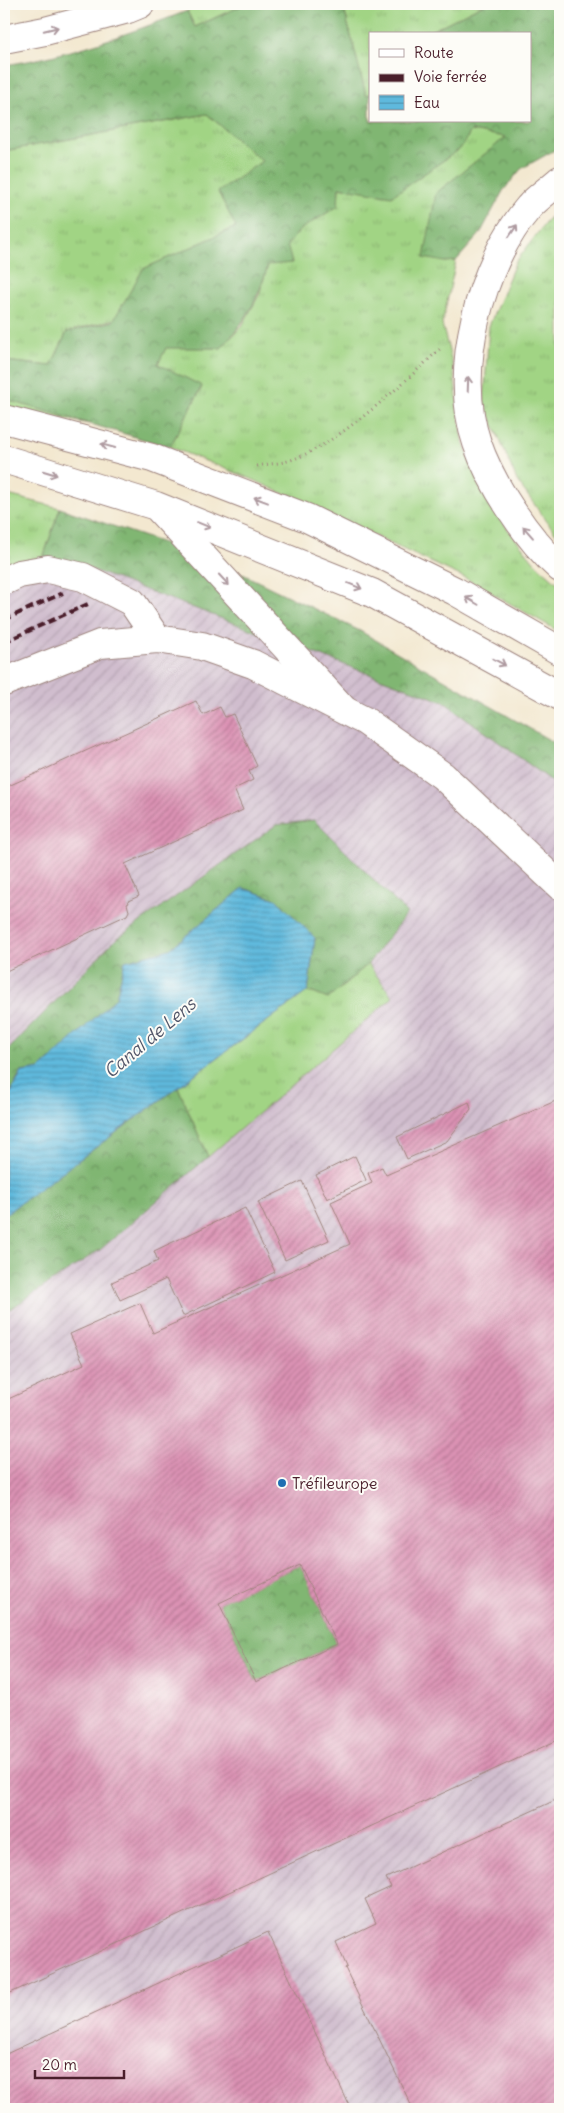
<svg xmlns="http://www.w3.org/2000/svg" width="564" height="2113" viewBox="0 0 564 2113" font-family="Delius,sans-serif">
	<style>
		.industrial { fill: url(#industrial-furrows) }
		.grass { fill: url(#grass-tufts); stroke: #767a58 }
		.forest { fill: url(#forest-crowns); stroke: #656a4e }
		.water { fill: url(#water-rules); stroke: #546c84 }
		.building { fill: url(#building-hatch); fill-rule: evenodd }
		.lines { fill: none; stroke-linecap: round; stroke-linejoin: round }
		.minor-casing { stroke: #9e847e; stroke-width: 30 }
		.highway-casing { stroke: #9e847e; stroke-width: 30 }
		.path { stroke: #9e847e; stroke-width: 3; stroke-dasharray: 1 4; stroke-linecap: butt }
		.minor { stroke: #fff; stroke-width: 28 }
		.highway { stroke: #fff; stroke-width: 28 }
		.rail { stroke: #4a1f2b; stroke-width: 4; stroke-dasharray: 8 4; stroke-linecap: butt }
		.oneway { stroke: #ae9aa0 }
		.poi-dot { fill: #1f6fb2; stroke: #fdfcf7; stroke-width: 2 }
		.labels { text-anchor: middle; stroke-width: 4; stroke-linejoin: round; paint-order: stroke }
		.poi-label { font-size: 16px; fill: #4a1f2b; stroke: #fdfcf7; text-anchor: start }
		.water-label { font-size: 18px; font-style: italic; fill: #515569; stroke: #fdfcf7 }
	</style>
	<defs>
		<pattern id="industrial-furrows" width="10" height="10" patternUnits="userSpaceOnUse" patternTransform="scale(1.25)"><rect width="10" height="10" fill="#d0bdce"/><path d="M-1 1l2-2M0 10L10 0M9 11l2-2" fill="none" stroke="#b4a2b1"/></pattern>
		<pattern id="grass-tufts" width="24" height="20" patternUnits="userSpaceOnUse" patternTransform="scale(1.25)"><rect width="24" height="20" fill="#a1d484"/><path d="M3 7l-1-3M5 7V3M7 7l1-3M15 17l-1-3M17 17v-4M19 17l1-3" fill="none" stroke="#8cb672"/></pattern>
		<pattern id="forest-crowns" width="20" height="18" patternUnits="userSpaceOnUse" patternTransform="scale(1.25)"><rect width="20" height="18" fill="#80b672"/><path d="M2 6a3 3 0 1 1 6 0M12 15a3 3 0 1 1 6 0" fill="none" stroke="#6b935e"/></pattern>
		<pattern id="water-rules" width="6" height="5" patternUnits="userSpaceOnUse" patternTransform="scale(1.25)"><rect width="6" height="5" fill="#5fb9dd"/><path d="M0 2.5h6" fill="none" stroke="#5096b3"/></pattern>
		<pattern id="building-hatch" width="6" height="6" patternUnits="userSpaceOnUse" patternTransform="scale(1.25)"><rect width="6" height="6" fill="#db92b4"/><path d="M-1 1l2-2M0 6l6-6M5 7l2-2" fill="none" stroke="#b47793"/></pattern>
	</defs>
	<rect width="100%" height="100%" fill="#fdfcf7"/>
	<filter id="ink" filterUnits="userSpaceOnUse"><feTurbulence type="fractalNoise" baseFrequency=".02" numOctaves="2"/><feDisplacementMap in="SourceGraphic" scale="10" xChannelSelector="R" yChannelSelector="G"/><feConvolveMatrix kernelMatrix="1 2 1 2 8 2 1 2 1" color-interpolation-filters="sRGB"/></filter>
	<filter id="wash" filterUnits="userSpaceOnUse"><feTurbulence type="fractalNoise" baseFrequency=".0096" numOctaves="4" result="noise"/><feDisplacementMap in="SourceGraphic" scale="20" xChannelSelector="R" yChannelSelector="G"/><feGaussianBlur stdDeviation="1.12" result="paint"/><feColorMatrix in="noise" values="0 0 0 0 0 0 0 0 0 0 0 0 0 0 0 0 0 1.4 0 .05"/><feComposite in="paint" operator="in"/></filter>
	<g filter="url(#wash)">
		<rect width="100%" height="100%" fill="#f3e8d0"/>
		<polygon class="industrial" points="74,563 444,702 549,779 560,789 560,2109 4,2109 4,1313 101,1249 393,997 368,964 407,913 115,940 4,1054 4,569"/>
		<g class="grass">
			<polygon points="201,4 245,4 195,27 187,11"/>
			<polygon points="353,4 484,4 425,34 370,34 370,94 366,95 344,9"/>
			<polygon points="207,114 263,161 236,227 146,268 115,319 67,332 51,366 4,361 4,151"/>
			<polygon points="471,131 507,137 436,193 445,262 456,261 442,324 453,366 463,442 482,488 507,528 536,564 560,585 560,632 467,579 254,480 170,447 202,387 158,364 166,347 221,348 242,326 259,295 268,265 301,229 338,206 339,187 392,195 460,149"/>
			<polygon points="549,218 560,234 560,539 517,481 484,402 489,326 515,263"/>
			<polygon points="4,399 94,425 4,407"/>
			<polygon points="4,494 60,508 43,558 4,569"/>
			<polygon points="368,964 393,997 208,1157 178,1087 308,991 328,999"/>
		</g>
		<g class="forest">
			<path d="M 245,4 L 353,4 L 344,9 L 366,95 L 370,94 L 370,121 L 530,121 L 530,34 L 425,34 L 484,4 L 560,4 L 560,147 L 521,169 L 503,191 L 480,234 L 456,261 L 445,262 L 424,258 L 436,193 L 506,137 L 471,131 L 460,149 L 392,196 L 339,187 L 338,206 L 301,229 L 287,245 L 292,263 L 268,265 C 257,302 247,320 221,348 L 166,348 L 158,364 L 202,386 L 170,447 L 4,399 L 4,361 L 51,366 L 67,332 L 113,321 L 143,269 L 236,227 L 218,192 L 262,161 L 207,114 L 4,151 L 4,65 C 68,56 127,34 187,11 L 195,27 Z"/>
			<polygon points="560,210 560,234 549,218"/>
			<polygon points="60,508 216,561 360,631 560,746 560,789 549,779 444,702 74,563 43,558"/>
			<polygon points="314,820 407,913 368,964 328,999 308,991 315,938 276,899 243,888 170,949 125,961 116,998 40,1069 21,1072 4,1105 4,1054 115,940 276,825"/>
			<polygon points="178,1087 208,1157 101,1249 4,1313 4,1215"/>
			<polygon points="300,1565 337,1644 256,1682 219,1603"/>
		</g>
		<polygon class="water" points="243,888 276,899 315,938 308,991 4,1215 4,1105 22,1072 40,1069 116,998 125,961 170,949"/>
		<g id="blocks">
			<g class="building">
				<polygon points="196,701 203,715 220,707 225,717 233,714 257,766 249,771 253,780 234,789 243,810 125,864 139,896 128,901 129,903 127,904 129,911 127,915 4,972 4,788"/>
				<path d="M 560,1099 L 560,1739 L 4,1996 L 4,1401 L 84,1364 L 70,1334 L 140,1303 L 153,1333 L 348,1245 L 350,1244 L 331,1202 L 372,1183 L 368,1173 L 382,1167 L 386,1175 ZM 300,1565 L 337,1644 L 256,1682 L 219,1603 Z"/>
				<polygon points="469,1102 471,1109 447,1141 407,1159 397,1137"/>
				<polygon points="355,1156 366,1180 327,1199 316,1175"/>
				<polygon points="302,1181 329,1240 285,1260 258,1202"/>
				<polygon points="245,1208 275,1272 183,1316 166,1279 120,1300 112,1282 158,1261 154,1251"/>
				<polygon points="560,1798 560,2109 413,2109 345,1968 347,1967 336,1942 376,1923 365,1899 391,1887 386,1878"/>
				<polygon points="268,1932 351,2109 4,2109 4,2055"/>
			</g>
		</g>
	</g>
	<g filter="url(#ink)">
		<use href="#blocks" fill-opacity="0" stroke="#9e847e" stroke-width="1"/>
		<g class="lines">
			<g class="minor-casing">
				<g id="minor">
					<polyline points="4,581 19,574 48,569 83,577 132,602 157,639"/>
					<polyline points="4,682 100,644 157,639 202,646 253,664 365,721 443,776 560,886"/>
				</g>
			</g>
			<g class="highway-casing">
				<g id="highway">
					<polyline points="4,39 45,31 128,9 140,4"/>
					<path d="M 560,180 C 550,189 538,197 529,207 C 480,264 452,371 477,443 C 491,484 527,539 560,568"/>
					<polyline points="4,419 152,458 307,518 455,591 560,651"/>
					<polyline points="4,459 156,506 372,593 560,696"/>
					<polyline points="160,510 343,709"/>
				</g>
			</g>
			<path class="path" d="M 257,466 C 266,464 275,464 284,462 C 333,450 402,384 440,349"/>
			<use href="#minor" class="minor"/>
			<use href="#highway" class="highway"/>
			<g class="rail">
				<polyline points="4,620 63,593"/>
				<polyline points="4,642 88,604"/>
			</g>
		</g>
		<defs><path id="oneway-shaft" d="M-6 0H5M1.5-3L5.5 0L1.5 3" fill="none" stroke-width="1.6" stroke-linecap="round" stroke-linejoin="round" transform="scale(1.25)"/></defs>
		<g class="oneway">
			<use href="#oneway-shaft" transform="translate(51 29) rotate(-14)"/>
			<use href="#oneway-shaft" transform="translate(513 231) rotate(-56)"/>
			<use href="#oneway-shaft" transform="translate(468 384) rotate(-88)"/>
			<use href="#oneway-shaft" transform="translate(108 446) rotate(-165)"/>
			<use href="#oneway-shaft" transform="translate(50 473) rotate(17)"/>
			<use href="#oneway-shaft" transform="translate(261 500) rotate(-159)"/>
			<use href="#oneway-shaft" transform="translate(204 525) rotate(22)"/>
			<use href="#oneway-shaft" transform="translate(528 532) rotate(-131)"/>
			<use href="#oneway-shaft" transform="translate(224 580) rotate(47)"/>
			<use href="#oneway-shaft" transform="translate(355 586) rotate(22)"/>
			<use href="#oneway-shaft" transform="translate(472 601) rotate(-150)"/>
			<use href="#oneway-shaft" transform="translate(499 662) rotate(28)"/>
		</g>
	</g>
	<circle class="poi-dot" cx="282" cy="1483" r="5"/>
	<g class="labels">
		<g class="poi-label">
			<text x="292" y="1489">Tréfileurope</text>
		</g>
		<g class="water-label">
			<text transform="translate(150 1038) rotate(-40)" y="6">Canal de Lens</text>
		</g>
	</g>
	<rect width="564" height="2113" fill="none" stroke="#fdfcf7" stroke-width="20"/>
	<rect x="369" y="32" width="162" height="90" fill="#fdfcf7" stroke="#b5a4a5"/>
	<rect x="379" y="49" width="25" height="8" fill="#ffffff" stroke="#b5a4a5"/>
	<text x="414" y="58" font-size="15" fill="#4a1f2b">Route</text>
	<rect x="379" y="74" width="25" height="8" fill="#4a1f2b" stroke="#b5a4a5"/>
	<text x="414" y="82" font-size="15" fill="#4a1f2b">Voie ferrée</text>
	<rect x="379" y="95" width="25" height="15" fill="url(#water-rules)" stroke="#b5a4a5"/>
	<text x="414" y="108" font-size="15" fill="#4a1f2b">Eau</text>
	<path d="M35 2070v8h89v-8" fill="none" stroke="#4a1f2b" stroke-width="2.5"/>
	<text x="42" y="2070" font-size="15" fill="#4a1f2b" stroke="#fdfcf7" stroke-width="4" paint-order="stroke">20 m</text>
</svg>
